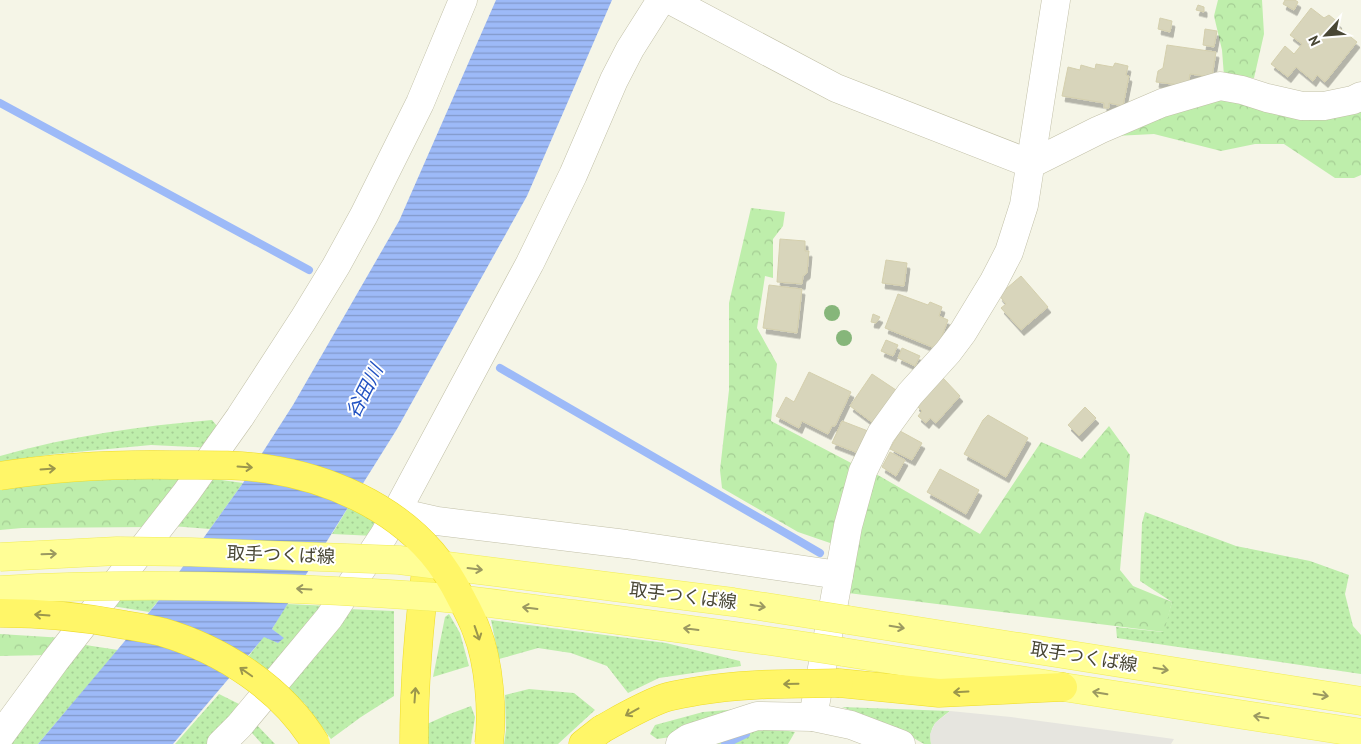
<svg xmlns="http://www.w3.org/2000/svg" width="1361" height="744" viewBox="0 0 1361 744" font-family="'PT Sans','Noto Sans JP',sans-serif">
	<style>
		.grass { fill: url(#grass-dots) }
		.forest { fill: url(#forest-crowns) }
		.parking { fill: #e6e5df }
		.water { fill: url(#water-rules) }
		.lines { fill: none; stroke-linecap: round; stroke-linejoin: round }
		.stream { stroke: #9dbaf8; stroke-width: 8 }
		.building { fill: #d8d5bb; stroke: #d4cfad; filter: url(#shadow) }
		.minor-casing { stroke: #c2c0a8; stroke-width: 29 }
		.major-casing { stroke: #f1ed59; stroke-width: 29 }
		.highway-casing { stroke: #eedc28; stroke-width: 29 }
		.minor { stroke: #fff; stroke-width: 28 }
		.major { stroke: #fffe96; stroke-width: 28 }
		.highway { stroke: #fff668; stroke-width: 28 }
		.major-bridge-casing { stroke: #f1ed59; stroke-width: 29; stroke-linecap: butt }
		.highway-bridge-casing { stroke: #eedc28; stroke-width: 29; stroke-linecap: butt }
		.major-bridge { stroke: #fffe96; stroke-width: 28 }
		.highway-bridge { stroke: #fff668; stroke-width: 28 }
		.tree { fill: #86b67a }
		.oneway { stroke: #9b964c }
		.oneway2 { stroke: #9b9961 }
		.labels { text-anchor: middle; stroke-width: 4; stroke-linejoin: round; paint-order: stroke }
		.street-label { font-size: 18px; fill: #494735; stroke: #fff }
		.water-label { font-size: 19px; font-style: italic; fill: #2252c2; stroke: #fff }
	</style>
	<defs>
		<pattern id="grass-dots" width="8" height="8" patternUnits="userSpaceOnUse" patternTransform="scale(1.25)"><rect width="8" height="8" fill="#beeeab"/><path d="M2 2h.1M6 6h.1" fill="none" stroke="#a5cd94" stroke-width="1.8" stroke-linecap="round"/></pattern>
		<pattern id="forest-crowns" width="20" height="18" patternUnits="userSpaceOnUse" patternTransform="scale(1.25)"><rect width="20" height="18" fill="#beeeab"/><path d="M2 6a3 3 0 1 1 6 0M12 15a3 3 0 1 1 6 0" fill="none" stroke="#a5cd94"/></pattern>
		<pattern id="water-rules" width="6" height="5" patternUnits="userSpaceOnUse" patternTransform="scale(1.25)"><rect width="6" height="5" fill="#9dbaf8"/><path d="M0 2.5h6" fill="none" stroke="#8299ca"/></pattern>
		<filter id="shadow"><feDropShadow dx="3" dy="5.5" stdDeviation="0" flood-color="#0004"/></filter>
	</defs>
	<rect width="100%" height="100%" fill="#f5f5e7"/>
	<g class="grass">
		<path d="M 212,420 L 217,426 L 214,448 L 151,445 L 55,454 L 0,462 L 0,456 C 69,436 141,426 212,420 Z"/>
		<polygon points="207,478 243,483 210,529 171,526"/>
		<polygon points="349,506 364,514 379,526 375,536 332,534"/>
		<polygon points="1145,512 1236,546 1310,561 1349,575 1345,594 1353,626 1361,635 1361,674 1117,638 1116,627 1163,632 1172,602 1140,581 1142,523"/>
		<polygon points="113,599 159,600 149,612 112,606"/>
		<polygon points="287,604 331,606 275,675 248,657 264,636 278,643 283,638 272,629"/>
		<polygon points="347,609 394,611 394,696 361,717 331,739 304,703 281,685"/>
		<polygon points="449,614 460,633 469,666 433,677 445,617"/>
		<polygon points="491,620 666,643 740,661 741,666 659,678 628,693 607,666 571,653 538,648 499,659"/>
		<polygon points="79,644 118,650 38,744 6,744"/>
		<polygon points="529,689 574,693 595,710 558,744 504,744 506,730 505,695"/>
		<polygon points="219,694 245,707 211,744 175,744"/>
		<polygon points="471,706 475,717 471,744 425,744 427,724 447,715"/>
		<path d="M 842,707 L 950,711 C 936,722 929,725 931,744 L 924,744 L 898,729 Z"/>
		<polygon points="750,708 684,735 657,739 650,734 655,725 703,712"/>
		<polygon points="254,722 275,744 262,744 252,733"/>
		<polygon points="747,728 768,728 795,732 788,744 703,744"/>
	</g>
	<g class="forest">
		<polygon points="1218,0 1262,0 1264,34 1254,78 1224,76 1222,50 1214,16"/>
		<polygon points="1212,97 1361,107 1361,175 1354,178 1335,178 1284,144 1255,144 1221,151 1154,134 1115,136"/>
		<polygon points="751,208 785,212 783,226 773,239 773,278 765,276 757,328 777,364 771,421 855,465 833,544 798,532 722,488 720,470 729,390 729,303"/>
		<polygon points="1109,426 1130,455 1120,570 1133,586 1172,602 1164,632 848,593 859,527 876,474 980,534 1041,442 1081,459"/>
		<polygon points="175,477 188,477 154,527 22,528 0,530 0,489 45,482"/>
		<polygon points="0,634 64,638 48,655 0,656"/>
	</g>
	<polygon class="parking" points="950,711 1011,717 1174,739 1171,744 931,744 930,734 935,723"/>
	<polygon class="water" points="496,0 612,0 527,196 397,429 272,629 284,638 278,643 264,637 173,744 38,744 156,604 243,483 293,405 399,221"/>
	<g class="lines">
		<g class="stream">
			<polyline points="0,103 309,270"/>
			<polyline points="500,368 820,553"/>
			<polyline points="725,744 746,734"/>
		</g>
	</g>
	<g class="building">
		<polygon points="1285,0 1295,0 1298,2 1294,10 1283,4"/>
		<polygon points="1198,5 1204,7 1204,12 1196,10"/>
		<polygon points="1311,8 1324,18 1329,15 1339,23 1337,26 1357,42 1325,82 1317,75 1313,81 1296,67 1288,77 1271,64 1285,46 1294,54 1302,44 1290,35"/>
		<polygon points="1160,18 1172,21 1170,32 1158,29"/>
		<polygon points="1205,29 1217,31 1214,47 1203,45"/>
		<polygon points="1167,45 1216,52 1212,77 1190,74 1188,86 1156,82 1158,71 1163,68"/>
		<polygon points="1115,63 1128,66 1126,75 1129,76 1123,106 1109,103 1109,108 1104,108 1104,103 1062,96 1068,67 1080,70 1081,65 1095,69 1096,64 1113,67"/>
		<polygon points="780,239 805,241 805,251 809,251 807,273 803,276 802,284 777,282"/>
		<polygon points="886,260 907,263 904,286 882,283"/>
		<polygon points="1021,276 1048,307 1021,330 1001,308 1006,304 999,295"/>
		<polygon points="769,285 802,289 797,333 763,328"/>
		<polygon points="898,294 928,305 930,302 942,307 939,316 948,320 937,349 885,328"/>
		<polygon points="873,314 880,317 876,323 871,322"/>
		<polygon points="886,340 898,345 893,356 881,351"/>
		<polygon points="902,348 920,356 915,366 898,358"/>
		<polygon points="809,372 851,392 835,426 832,426 828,434 802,421 799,428 776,416 786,397 794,402"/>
		<polygon points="872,374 896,390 873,423 850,406"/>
		<polygon points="943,378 960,396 936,423 930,418 926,423 918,416 922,411 916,405"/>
		<polygon points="1085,407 1096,418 1079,436 1068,425"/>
		<polygon points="988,415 1028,438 1006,477 964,454 983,420"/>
		<polygon points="842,421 868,431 858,453 832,443"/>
		<polygon points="900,431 922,443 912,460 890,449"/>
		<polygon points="890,452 905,460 896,476 882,467"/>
		<polygon points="940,469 979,490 966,514 927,492"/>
	</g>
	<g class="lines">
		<g class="minor-casing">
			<g id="minor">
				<polyline points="670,0 836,88 1031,164 1099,130 1162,103 1220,86 1242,90 1267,98 1302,106 1324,106 1353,100 1361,96"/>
				<polyline points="397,512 437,521 626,544 839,575"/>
				<polyline points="813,717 848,526 863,471 881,434 910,394 948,352 963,332 994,281 1009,252 1024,205 1056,0"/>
				<polyline points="0,736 55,661 186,493 240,417 303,320 336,266 364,215 420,103 463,0"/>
				<polyline points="221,744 239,726 329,618 384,535 530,263 573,175 614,80 630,49 661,0"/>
				<polyline points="680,744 689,738 757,716 813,717 851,725 901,744"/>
			</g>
		</g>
		<g class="major-casing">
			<g id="major">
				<polyline points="848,620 1361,701"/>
				<polyline points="843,652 1063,687 1361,733"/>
			</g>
		</g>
		<g class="highway-casing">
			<g id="highway">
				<polyline points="839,683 939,693 1063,687"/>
				<path d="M 414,744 C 414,684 419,623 427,563"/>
				<polyline points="583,744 602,729"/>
			</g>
		</g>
		<use href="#minor" class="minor"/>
		<use href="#major" class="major"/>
		<use href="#highway" class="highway"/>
		<g class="major-bridge-casing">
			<g id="major-bridge">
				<polyline points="0,557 117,551 191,552 399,560 733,602 848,620"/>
				<path d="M 0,590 C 140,582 281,586 421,596 C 472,599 523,608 573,614 C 663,626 753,638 843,652"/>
			</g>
		</g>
		<g class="highway-bridge-casing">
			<g id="highway-bridge">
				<path d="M 0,476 C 57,467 115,464 173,465 C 204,465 237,464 268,469 C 328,478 392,506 432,553 C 444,567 453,582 461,598 C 467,609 473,620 477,632 C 489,662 493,712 489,744"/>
				<path d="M 0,613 C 42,613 84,617 125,625 C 137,627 150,629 162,632 C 223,650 283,689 316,744"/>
				<path d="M 602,729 C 622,718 642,706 664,698 C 674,695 687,693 698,691 C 744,683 792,684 839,683"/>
			</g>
		</g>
		<use href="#major-bridge" class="major-bridge"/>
		<use href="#highway-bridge" class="highway-bridge"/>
	</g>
	<g class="tree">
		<circle cx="832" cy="313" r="8"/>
		<circle cx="844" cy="338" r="8"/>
	</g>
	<defs><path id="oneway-shaft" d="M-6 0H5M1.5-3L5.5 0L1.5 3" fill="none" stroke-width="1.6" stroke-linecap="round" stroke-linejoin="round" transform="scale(1.25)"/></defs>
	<g class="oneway">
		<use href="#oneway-shaft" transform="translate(245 467) rotate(4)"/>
		<use href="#oneway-shaft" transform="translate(48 469) rotate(-4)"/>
		<use href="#oneway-shaft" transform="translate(42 615) rotate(-176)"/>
		<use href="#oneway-shaft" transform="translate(477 633) rotate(71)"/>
		<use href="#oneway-shaft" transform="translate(246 672) rotate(-145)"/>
		<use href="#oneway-shaft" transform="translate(791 684) rotate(179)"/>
		<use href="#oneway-shaft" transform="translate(961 692) rotate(177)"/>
		<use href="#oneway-shaft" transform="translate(415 695) rotate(-86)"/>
		<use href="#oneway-shaft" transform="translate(632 712) rotate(151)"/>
	</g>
	<g class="oneway2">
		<use href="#oneway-shaft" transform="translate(49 554) rotate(-2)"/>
		<use href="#oneway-shaft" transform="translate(475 569) rotate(7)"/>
		<use href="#oneway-shaft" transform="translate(304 589) rotate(-177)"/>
		<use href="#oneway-shaft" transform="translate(758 606) rotate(9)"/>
		<use href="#oneway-shaft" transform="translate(530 608) rotate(-173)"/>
		<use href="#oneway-shaft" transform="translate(897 627) rotate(9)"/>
		<use href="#oneway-shaft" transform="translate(691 629) rotate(-173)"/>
		<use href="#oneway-shaft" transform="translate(1161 669) rotate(9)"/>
		<use href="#oneway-shaft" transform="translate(1100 693) rotate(-171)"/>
		<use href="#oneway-shaft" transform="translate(1321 695) rotate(9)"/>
		<use href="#oneway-shaft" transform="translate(1261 717) rotate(-171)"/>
	</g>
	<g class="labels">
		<g class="street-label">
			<text transform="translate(281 555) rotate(2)" y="6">取手つくば線</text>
			<text transform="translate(683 596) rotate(7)" y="6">取手つくば線</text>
			<text transform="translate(1084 657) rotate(9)" y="6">取手つくば線</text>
		</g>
		<g class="water-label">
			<text transform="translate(364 391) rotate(-63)" y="7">谷田川</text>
		</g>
	</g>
	<g transform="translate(1326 35) rotate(244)" stroke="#ffffff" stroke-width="4" paint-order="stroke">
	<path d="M0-4L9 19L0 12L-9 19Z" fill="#494735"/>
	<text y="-8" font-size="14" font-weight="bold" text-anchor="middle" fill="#494735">N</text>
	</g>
</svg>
